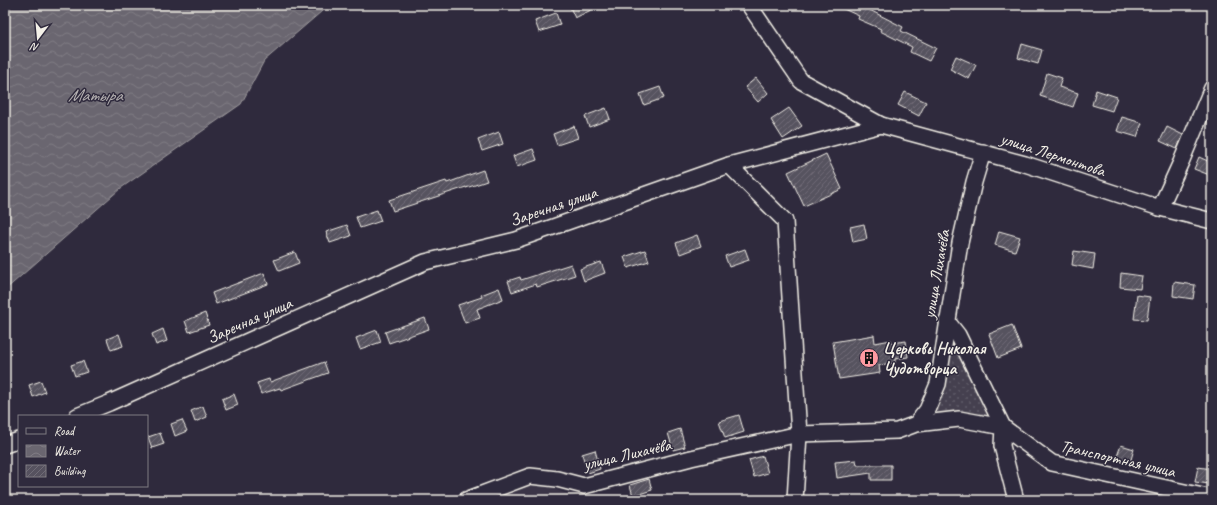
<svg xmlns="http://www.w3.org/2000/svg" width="1217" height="505" viewBox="0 0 1217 505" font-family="Caveat,sans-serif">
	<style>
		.built { fill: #3b3647 }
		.grass { fill: url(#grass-dots); stroke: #9c989c }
		.water { fill: url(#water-waves); stroke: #a19ea0 }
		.building { fill: url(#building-hatch); stroke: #f4f1e8 }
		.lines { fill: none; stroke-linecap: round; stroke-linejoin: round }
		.minor-casing { stroke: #f4f1e8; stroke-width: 18 }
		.minor { stroke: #2f2a3d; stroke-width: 15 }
		.labels { text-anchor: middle; stroke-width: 3; stroke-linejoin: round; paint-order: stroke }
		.street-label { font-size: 17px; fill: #f4f1e8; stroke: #2f2a3d }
		.poi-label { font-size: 17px; font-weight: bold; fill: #f4f1e8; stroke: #2f2a3d; text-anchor: start }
		.water-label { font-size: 18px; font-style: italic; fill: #b6b2b2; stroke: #2f2a3d }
	</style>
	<defs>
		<pattern id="grass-dots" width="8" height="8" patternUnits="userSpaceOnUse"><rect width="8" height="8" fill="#454050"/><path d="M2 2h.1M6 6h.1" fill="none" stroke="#605c69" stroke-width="1.8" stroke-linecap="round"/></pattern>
		<pattern id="water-waves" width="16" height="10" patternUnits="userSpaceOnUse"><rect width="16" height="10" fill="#6a6670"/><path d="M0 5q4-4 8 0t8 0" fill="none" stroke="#807c84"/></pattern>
		<pattern id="building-hatch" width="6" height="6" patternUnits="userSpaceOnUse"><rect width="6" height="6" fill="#56525f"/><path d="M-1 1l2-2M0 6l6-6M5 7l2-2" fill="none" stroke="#6f6b76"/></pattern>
	</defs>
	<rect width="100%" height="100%" fill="#2f2a3d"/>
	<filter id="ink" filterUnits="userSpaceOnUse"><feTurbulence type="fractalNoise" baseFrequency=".025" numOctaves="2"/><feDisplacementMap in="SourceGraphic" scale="8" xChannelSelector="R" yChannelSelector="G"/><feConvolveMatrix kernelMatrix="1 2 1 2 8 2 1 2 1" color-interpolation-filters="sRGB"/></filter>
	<g filter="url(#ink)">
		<polygon class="built" points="535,482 583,500 491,500"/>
		<polygon class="grass" points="948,335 954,336 995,420 930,417"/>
		<polygon class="water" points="5,5 329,5 264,61 241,104 121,188 5,290"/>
		<g class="building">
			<polygon points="569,5 601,5 575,18"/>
			<polygon points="835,5 860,5 903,27 901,31 936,48 929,61 910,52 912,47 880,31 881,29 858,19 859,16"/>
			<polygon points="556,13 560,25 539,32 535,21"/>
			<polygon points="1022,44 1042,50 1038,64 1018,58"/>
			<polygon points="956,56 976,65 969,79 950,69"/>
			<polygon points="1047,73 1062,78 1059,87 1078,93 1073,107 1040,96"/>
			<polygon points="756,78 768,93 758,102 745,87"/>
			<polygon points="660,87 664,98 644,105 640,94"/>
			<polygon points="1096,90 1117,97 1112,111 1092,105"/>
			<polygon points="905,92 926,102 919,116 898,105"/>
			<polygon points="606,108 610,119 589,127 585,116"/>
			<polygon points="789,108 802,126 783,139 771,120"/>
			<polygon points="1122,117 1142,123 1137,137 1117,131"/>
			<polygon points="574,126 578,138 557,145 553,134"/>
			<polygon points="1167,127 1183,135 1177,149 1160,141"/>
			<polygon points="499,132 503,144 482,151 478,140"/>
			<polygon points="533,149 537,160 517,167 513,156"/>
			<polygon points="826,154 842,189 804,206 788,172"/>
			<polygon points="1199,157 1212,163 1212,176 1194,169"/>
			<polygon points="483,170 487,181 466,188 466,187 393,211 389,200 446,181 447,183"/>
			<polygon points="377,210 381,221 360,228 356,217"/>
			<polygon points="864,224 867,239 853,242 850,227"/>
			<polygon points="347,225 351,236 330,243 326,232"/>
			<polygon points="999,231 1020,237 1015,251 995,245"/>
			<polygon points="697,235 701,246 680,254 676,243"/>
			<polygon points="745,249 749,260 729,267 725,256"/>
			<polygon points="645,250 649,261 628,268 624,257"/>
			<polygon points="1074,251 1095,254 1093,269 1072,265"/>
			<polygon points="295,252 299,263 279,271 274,260"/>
			<polygon points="601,262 605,273 584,281 580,269"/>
			<polygon points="571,264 575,275 537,287 536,284 512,292 508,281 520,277 521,280"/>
			<polygon points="264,273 268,284 216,304 212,293"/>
			<polygon points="1121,273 1142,276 1140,289 1120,287"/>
			<polygon points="1174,282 1195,285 1193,299 1173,296"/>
			<polygon points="499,288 503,299 477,309 480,318 465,323 458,305 482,297 481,295"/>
			<polygon points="1137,295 1150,297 1147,320 1134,319"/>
			<polygon points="205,313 209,325 189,332 185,321"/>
			<polygon points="425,318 429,329 389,343 385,332"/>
			<polygon points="1012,325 1021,349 998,358 989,334"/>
			<polygon points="163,329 167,341 156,345 152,334"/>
			<polygon points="377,330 381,342 360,349 356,338"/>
			<polygon points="119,334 123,346 111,350 107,339"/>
			<polygon points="874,335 875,343 891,340 892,343 906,341 908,357 895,359 895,363 879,365 880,373 839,379 833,342"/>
			<polygon points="83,361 87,372 75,376 71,365"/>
			<polygon points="324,362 328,373 281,390 280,388 261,394 257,383 269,379 270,382"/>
			<polygon points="41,381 45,392 33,397 29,385"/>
			<polygon points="234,394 238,405 226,410 222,399"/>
			<polygon points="203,406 207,417 195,422 191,411"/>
			<polygon points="739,415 744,432 725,438 719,421"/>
			<polygon points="182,420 187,431 175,436 171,424"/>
			<polygon points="680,429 685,447 673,450 668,433"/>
			<polygon points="160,433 164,444 152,448 148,437"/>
			<polygon points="1121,445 1134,449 1130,463 1116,459"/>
			<polygon points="595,450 600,469 588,473 582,454"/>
			<polygon points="763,456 768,473 754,477 749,460"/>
			<polygon points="856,460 857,465 891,465 891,480 871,480 871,473 837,478 835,462"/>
			<polygon points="1198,467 1212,469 1209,484 1195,482"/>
			<polygon points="649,479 652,490 633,496 630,485"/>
		</g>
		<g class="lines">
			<g class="minor-casing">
				<g id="minor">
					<polyline points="749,5 801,81 881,125 1025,164 1160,208 1212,221"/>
					<polyline points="729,165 785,221 799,434 795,500"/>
					<polyline points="1160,208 1181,162 1212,88"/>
					<polyline points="947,321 958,335 1003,427 1002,446 1016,500"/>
					<polyline points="77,416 109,403 425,262 516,240 729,165 881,125"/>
					<polyline points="916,424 959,419 1003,427 1052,463 1212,498"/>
					<polyline points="5,445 19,440"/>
					<polyline points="466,500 530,476 557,479 584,486 691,458 799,434 897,431 916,424 927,410 938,384 960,243 974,182 983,152"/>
				</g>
			</g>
			<use href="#minor" class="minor"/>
		</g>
	</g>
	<defs>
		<g id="building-disc" transform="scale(1)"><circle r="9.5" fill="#ff9aa2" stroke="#2f2a3d"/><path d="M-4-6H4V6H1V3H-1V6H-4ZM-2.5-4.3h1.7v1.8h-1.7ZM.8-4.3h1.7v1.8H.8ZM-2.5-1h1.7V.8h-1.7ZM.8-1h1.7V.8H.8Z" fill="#111"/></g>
	</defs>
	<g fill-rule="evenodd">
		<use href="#building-disc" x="869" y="358"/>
	</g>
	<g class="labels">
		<g class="street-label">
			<text transform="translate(1053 154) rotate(18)" y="6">улица Лермонтова</text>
			<text transform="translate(553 206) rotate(-19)" y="6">Заречная улица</text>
			<text transform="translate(936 274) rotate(-80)" y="6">улица Лихачёва</text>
			<text transform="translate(249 320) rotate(-24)" y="6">Заречная улица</text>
			<text transform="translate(627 454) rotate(-13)" y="6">улица Лихачёва</text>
			<text transform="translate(1118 458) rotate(13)" y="6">Транспортная улица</text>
		</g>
		<g class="poi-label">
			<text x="883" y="354">Церковь Николая<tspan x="883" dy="20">Чудотворца</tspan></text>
		</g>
		<g class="water-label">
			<text x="95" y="101">Матыра</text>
		</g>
	</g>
	<rect width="1217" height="505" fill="none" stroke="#2f2a3d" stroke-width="20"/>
	<rect x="10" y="10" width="1197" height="485" fill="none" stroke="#f4f1e8" stroke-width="1.5" filter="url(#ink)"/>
	<rect x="18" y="415" width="130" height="72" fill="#2f2a3d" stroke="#7e7a81"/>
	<rect x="26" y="428" width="20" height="6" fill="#2f2a3d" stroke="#7e7a81"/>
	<text x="54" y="435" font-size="12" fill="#f4f1e8">Road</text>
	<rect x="26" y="445" width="20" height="12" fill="url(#water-waves)" stroke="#7e7a81"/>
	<text x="54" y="455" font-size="12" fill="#f4f1e8">Water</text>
	<rect x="26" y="465" width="20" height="12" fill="url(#building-hatch)" stroke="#7e7a81"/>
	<text x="54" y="475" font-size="12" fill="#f4f1e8">Building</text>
	<g transform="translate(38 38) rotate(196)" stroke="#2f2a3d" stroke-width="3" paint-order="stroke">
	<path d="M0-3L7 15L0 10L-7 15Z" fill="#f4f1e8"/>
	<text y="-6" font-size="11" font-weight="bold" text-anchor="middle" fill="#f4f1e8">N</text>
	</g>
</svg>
